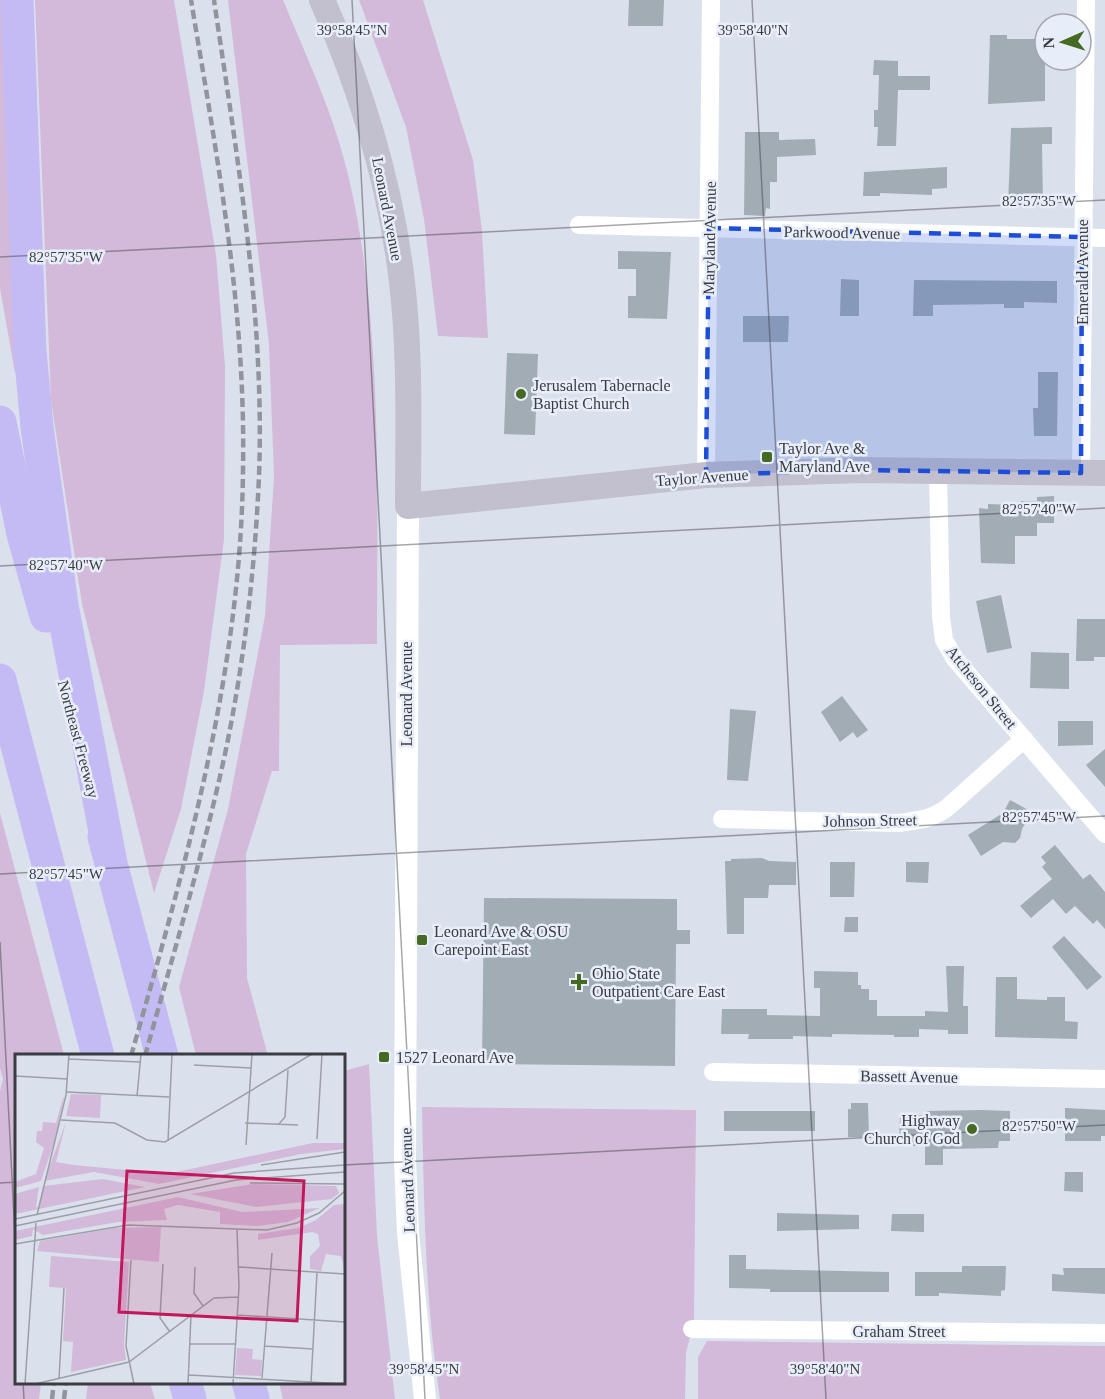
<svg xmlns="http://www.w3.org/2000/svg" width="1105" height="1399" viewBox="0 0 1105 1399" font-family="'Times New Roman',serif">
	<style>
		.green { fill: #d3b9da }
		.building { fill: #a2acb4 }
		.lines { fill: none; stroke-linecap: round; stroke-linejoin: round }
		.minor { stroke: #fff; stroke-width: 18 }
		.tertiary { stroke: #fff; stroke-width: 22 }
		.secondary { stroke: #c2c0ce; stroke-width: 26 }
		.motorway { stroke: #c5bbf4; stroke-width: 33 }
		.rail { stroke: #90949c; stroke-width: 4.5; stroke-dasharray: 9 4.5; stroke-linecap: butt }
		.marked { fill: #1d4ed8; fill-opacity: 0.2; stroke: #1d4ed8; stroke-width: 4.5; stroke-dasharray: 12 8; stroke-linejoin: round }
		.ticks { fill: none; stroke: #3a3c40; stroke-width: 1.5; stroke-opacity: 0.45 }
		.poi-dot { fill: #476a22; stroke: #e8eef9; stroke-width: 2 }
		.labels { text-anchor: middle; stroke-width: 5; stroke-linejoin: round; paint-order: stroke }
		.street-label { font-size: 16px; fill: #3a3c40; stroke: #e8eef9 }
		.poi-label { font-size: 16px; fill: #3a3c40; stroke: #e8eef9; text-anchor: start }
		.inset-road { fill: none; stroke: #9b9fa7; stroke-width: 1.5 }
		.view { fill: #c2185b; fill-opacity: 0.15; stroke: #c2185b; stroke-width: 3 }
		.inset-edge { fill: none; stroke: #3a3c40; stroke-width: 3 }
		.ticks-label { font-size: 15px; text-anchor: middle; fill: #3a3c40; stroke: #e8eef9; stroke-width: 5; stroke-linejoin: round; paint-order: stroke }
	</style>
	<rect width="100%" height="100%" fill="#dbe1ec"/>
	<g class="green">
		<polygon points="0,0 3,0 21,363 15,373 0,288"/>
		<polygon points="35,0 174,0 216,255 225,366 224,539 204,691 181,809 154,893 82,604 51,400"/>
		<path d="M 228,0 L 283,0 C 308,60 336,119 350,183 C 383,328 377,495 377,644 L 280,645 L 279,771 L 272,771 L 246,854 L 247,978 L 268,1056 L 196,1055 L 179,987 L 228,809 L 265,616 L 274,477 L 269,344 Z"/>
		<polygon points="359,0 423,0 473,160 482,231 488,338 438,336 424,219 406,127"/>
		<polygon points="0,813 64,1055 16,1056 16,1382 41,1383 39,1399 0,1399 0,1091 3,1079 0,1068"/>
		<polygon points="369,1064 377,1236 395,1399 283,1399 279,1383 344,1382 344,1071"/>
		<path d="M 422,1107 L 696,1110 L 694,1321 L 686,1353 L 685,1399 L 440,1399 C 425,1302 424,1205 422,1107 Z"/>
		<polygon points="707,1341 1105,1346 1105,1399 698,1399 698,1357"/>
		<polygon points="88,1383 150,1383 155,1399 86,1399"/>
	</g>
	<g class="building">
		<polygon points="629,0 664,0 663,26 628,26"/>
		<polygon points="990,35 1007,35 1007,39 1045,39 1045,101 988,104"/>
		<polygon points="874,60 898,61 898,76 930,76 930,90 898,90 896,146 877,146 878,127 874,127 874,110 878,110 879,75 873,75"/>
		<polygon points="1052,127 1052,144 1042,144 1043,205 1008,205 1011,128"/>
		<polygon points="745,132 779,132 779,140 815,139 816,155 777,157 777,182 770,182 770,209 766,208 765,216 744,215"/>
		<polygon points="947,167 947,188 932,189 932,195 880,193 880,196 863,196 864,172"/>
		<polygon points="618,251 671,252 667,319 628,318 628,296 636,296 636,269 618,269"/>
		<polygon points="841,279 859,280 859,316 840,316"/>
		<polygon points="914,280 1057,281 1057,303 1024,302 1024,308 1004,308 1004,304 933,305 933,316 913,316"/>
		<polygon points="743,316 789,316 788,342 743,342"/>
		<polygon points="507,353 538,354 535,435 504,434"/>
		<polygon points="1038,372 1058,372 1057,436 1034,436 1033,408 1038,408"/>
		<polygon points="1054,496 1054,523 1037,523 1037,536 1015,536 1015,564 981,563 979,508 988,509 988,504 1021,505 1021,501 1037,501 1037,497"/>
		<polygon points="1001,595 1012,648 987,653 976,601"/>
		<polygon points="1077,619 1105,619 1105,657 1094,657 1094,661 1076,661"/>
		<polygon points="1031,652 1069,653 1069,689 1030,688"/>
		<polygon points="842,696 868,730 857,738 853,732 840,742 821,712"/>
		<polygon points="730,709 756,711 748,781 727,780"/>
		<polygon points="1058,721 1093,721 1093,745 1058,746"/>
		<polygon points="1105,749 1105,787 1086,765"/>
		<polygon points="1010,800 1032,812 1022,829 1020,838 1015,843 1003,842 981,856 968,835 1003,813"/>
		<polygon points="1055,845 1083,879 1090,874 1105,892 1105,929 1097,920 1093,924 1075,906 1066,914 1053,899 1031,918 1020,906 1052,879 1042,867 1046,863 1041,857"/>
		<polygon points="762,858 769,861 796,862 796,885 769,885 768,898 744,898 744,934 727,934 725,861 731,861 731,859"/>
		<polygon points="830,862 855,862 854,897 830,897"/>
		<polygon points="906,862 929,862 928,883 906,882"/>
		<polygon points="484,898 677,899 677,930 690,930 690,944 676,944 675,1066 482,1064"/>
		<polygon points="845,917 858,917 858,932 844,932"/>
		<polygon points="1064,936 1102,977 1087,990 1052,947"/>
		<polygon points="946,966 964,966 963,1006 968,1006 968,1034 948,1034 948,1030 919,1029 919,1037 894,1037 894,1035 832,1034 832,1037 793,1036 793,1039 748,1039 749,1034 721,1034 722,1009 767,1009 767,1015 820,1016 820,988 814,988 814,971 858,972 858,985 861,985 861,989 869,989 869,1000 877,1000 877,1016 925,1016 925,1011 948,1012"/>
		<polygon points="996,977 1017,977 1017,999 1047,1000 1047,997 1065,997 1065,1021 1078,1022 1077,1039 995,1037"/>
		<polygon points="851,1103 868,1103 869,1137 848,1137 848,1109 851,1109"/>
		<polygon points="1065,1108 1105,1110 1105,1136 1101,1136 1101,1141 1065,1141"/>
		<polygon points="981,1110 1010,1111 1010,1141 999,1141 998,1148 943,1149 943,1165 925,1165 925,1146 899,1146 900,1115 926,1115 926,1111"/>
		<rect x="724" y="1111" width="91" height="20"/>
		<polygon points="1065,1172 1083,1172 1083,1192 1064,1191"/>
		<polygon points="777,1213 859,1215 859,1229 777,1231"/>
		<polygon points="892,1214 924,1214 924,1232 891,1231"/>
		<polygon points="729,1255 746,1255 746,1269 889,1272 889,1292 770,1292 770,1289 729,1288"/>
		<polygon points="962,1266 1006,1266 1005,1290 1001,1291 1001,1296 939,1293 939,1296 915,1296 915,1272 962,1272"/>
		<polygon points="1063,1268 1105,1268 1105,1294 1052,1291 1052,1274 1064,1275"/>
	</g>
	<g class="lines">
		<g class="minor">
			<polyline points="579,225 1105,238"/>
			<polyline points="938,472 941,617 944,640 955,659 1105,834"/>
			<polyline points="1081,473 1086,0"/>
			<polyline points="706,475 711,0"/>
			<path d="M 722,819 L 900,823 C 918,820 933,819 948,807 L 1024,739"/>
			<polyline points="713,1072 1105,1079"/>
			<polyline points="692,1329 1105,1333"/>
		</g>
		<polyline class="tertiary" points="408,506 405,1160 408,1233 425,1399"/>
		<path class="secondary" d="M 322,0 C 361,88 389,179 401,274 C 411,351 408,429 408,506 L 706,475 L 861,470 L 1105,473"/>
		<g class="motorway">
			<polyline points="17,0 30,351 37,427 62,605 110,858"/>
			<polyline points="0,422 23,534 46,616"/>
			<polyline points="0,680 98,1056"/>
			<polyline points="104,837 162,1056"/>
			<polyline points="185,1382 190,1399"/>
			<polyline points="248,1382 253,1399"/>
		</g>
		<g class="rail">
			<path d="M 131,1056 C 186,864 241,671 243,470 C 246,311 217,156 191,0"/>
			<path d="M 145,1056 C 173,955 203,855 225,754 C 244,663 255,569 259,476 C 265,317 237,157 214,0"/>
			<polyline points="52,1399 54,1382"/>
			<polyline points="64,1399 66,1382"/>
		</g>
	</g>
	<path class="marked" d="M 709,228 L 1082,237 L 1081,473 L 861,470 L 706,475 Z"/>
	<path class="ticks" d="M 352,0 L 425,1399M 752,0 L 826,1399M 0,257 L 1105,200M 0,566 L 1105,508M 0,874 L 1105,816M 0,942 L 16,1256M 344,1165 L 1105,1125M 0,1183 L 16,1182M 23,1382 L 24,1399"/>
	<g class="poi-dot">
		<circle cx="521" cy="394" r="6"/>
		<rect x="761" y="451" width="12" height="12" rx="3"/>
		<rect x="416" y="934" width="12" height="12" rx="3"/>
		<path d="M576 973h6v6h6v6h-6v6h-6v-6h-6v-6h6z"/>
		<rect x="378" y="1051" width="12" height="12" rx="3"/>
		<circle cx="972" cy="1129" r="6"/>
	</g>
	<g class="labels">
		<g class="street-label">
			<text transform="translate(388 209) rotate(79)" y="6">Leonard Avenue</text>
			<text transform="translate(842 232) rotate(1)" y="6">Parkwood Avenue</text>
			<text transform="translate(709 238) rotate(-89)" y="6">Maryland Avenue</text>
			<text transform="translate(1082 272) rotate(-90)" y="6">Emerald Avenue</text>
			<text transform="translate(702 477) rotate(-4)" y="6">Taylor Avenue</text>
			<text transform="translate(982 687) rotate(51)" y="6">Atcheson Street</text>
			<text transform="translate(406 694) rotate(-90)" y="6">Leonard Avenue</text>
			<text transform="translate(79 739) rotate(75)" y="6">Northeast Freeway</text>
			<text transform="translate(870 820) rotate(-1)" y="6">Johnson Street</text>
			<text transform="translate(909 1076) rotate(1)" y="6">Bassett Avenue</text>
			<text transform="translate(407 1180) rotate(-92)" y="6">Leonard Avenue</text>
			<text x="899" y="1337">Graham Street</text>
		</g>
		<g class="poi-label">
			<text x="533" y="391">Jerusalem Tabernacle<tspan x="533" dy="18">Baptist Church</tspan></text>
			<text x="779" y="454">Taylor Ave &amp;<tspan x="779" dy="18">Maryland Ave</tspan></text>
			<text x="434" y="937">Leonard Ave &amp; OSU<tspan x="434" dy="18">Carepoint East</tspan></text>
			<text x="592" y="979">Ohio State<tspan x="592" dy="18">Outpatient Care East</tspan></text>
			<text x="396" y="1063">1527 Leonard Ave</text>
			<text x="960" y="1126" text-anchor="end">Highway<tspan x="960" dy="18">Church of God</tspan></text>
		</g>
	</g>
	<g transform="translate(15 1054)">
		<rect width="330" height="330" fill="#dbe1ec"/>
		<path d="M 56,40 L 86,41 L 85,64 L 51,62 ZM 48,44 L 49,44 L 41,83 L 26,127 L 0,134 L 0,128 L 21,120 L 29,94 L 21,88 L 22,77 L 27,77 L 28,68 L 41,69 ZM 51,68 L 41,108 L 59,111 L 152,120 L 298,89 L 330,89 L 330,95 L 286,100 L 144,130 L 79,118 L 29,127 ZM 88,125 L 130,133 L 0,160 L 0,140 L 24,133 L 21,153 L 24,153 L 28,132 ZM 238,130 L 321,132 L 324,139 L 317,145 L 241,153 L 175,140 ZM 163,143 L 227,158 L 305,154 L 273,168 L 243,172 L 205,170 L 205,158 L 163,151 L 149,155 L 152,166 L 103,168 L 28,181 L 18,175 L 17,182 L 0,186 L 0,177 ZM 330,150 L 330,218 L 326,202 L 311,200 L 306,217 L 295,215 L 295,202 L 305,192 L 303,180 L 297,178 L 243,186 L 243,180 L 283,174 L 301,166 L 319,151 ZM 146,173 L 144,208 L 22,197 L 25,187 L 100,174 ZM 36,202 L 114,208 L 109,290 L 111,306 L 56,318 L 58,288 L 48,287 L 51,234 L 34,233 ZM 222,294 L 238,295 L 237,305 L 247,306 L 246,322 L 220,321 Z" fill="#d3b9da"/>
		<path class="inset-road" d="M 53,5 L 125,8M 179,11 L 236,14M 0,22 L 52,25M 52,38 L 154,43M 122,42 L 126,0M 46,66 L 100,69 L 132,86 L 150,88 L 297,0M 230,69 L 283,71M 264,70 L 270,63 L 273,16M 302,85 L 307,0M 153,87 L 157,0M 231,91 L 237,0M 246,111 L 330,98M 235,129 L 330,130M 22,161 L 51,41 L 54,0M 0,165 L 219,119 L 330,111M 0,172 L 221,126 L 330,118M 0,190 L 113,171 L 222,175M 116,206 L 111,292 L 119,330M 148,210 L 145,264 L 155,278M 180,213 L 179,239 L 188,252M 224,213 L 330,220M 223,261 L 330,268M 175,290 L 220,290M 249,292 L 298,295M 174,321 L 330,330M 44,324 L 49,234M 247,324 L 257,199M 296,329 L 302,218M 10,330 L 21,169M 20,330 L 114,308 L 199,244 L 223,243M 173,330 L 176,261M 218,330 L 224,233 L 222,175 L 252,176 L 282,169 L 304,159 L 330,137"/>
		<path class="view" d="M 112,117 L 289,127 L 282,267 L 104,258 Z"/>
		<rect width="330" height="330" class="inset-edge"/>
	</g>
	<g class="ticks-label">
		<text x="352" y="35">39°58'45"N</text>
		<text x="753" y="35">39°58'40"N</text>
		<text x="1039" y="206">82°57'35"W</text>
		<text x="66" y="262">82°57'35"W</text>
		<text x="1039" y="514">82°57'40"W</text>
		<text x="66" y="570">82°57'40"W</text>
		<text x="1039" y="822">82°57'45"W</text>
		<text x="66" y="879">82°57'45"W</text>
		<text x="1039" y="1131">82°57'50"W</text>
		<text x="424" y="1374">39°58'45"N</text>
		<text x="825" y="1374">39°58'40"N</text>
	</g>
	<g transform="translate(1063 42) rotate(267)"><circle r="28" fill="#e8eef9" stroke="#a2a7af" stroke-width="1.5"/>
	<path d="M0-4.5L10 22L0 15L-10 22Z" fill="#476a22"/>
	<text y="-9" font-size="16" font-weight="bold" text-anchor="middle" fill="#3a3c40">N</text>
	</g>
</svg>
